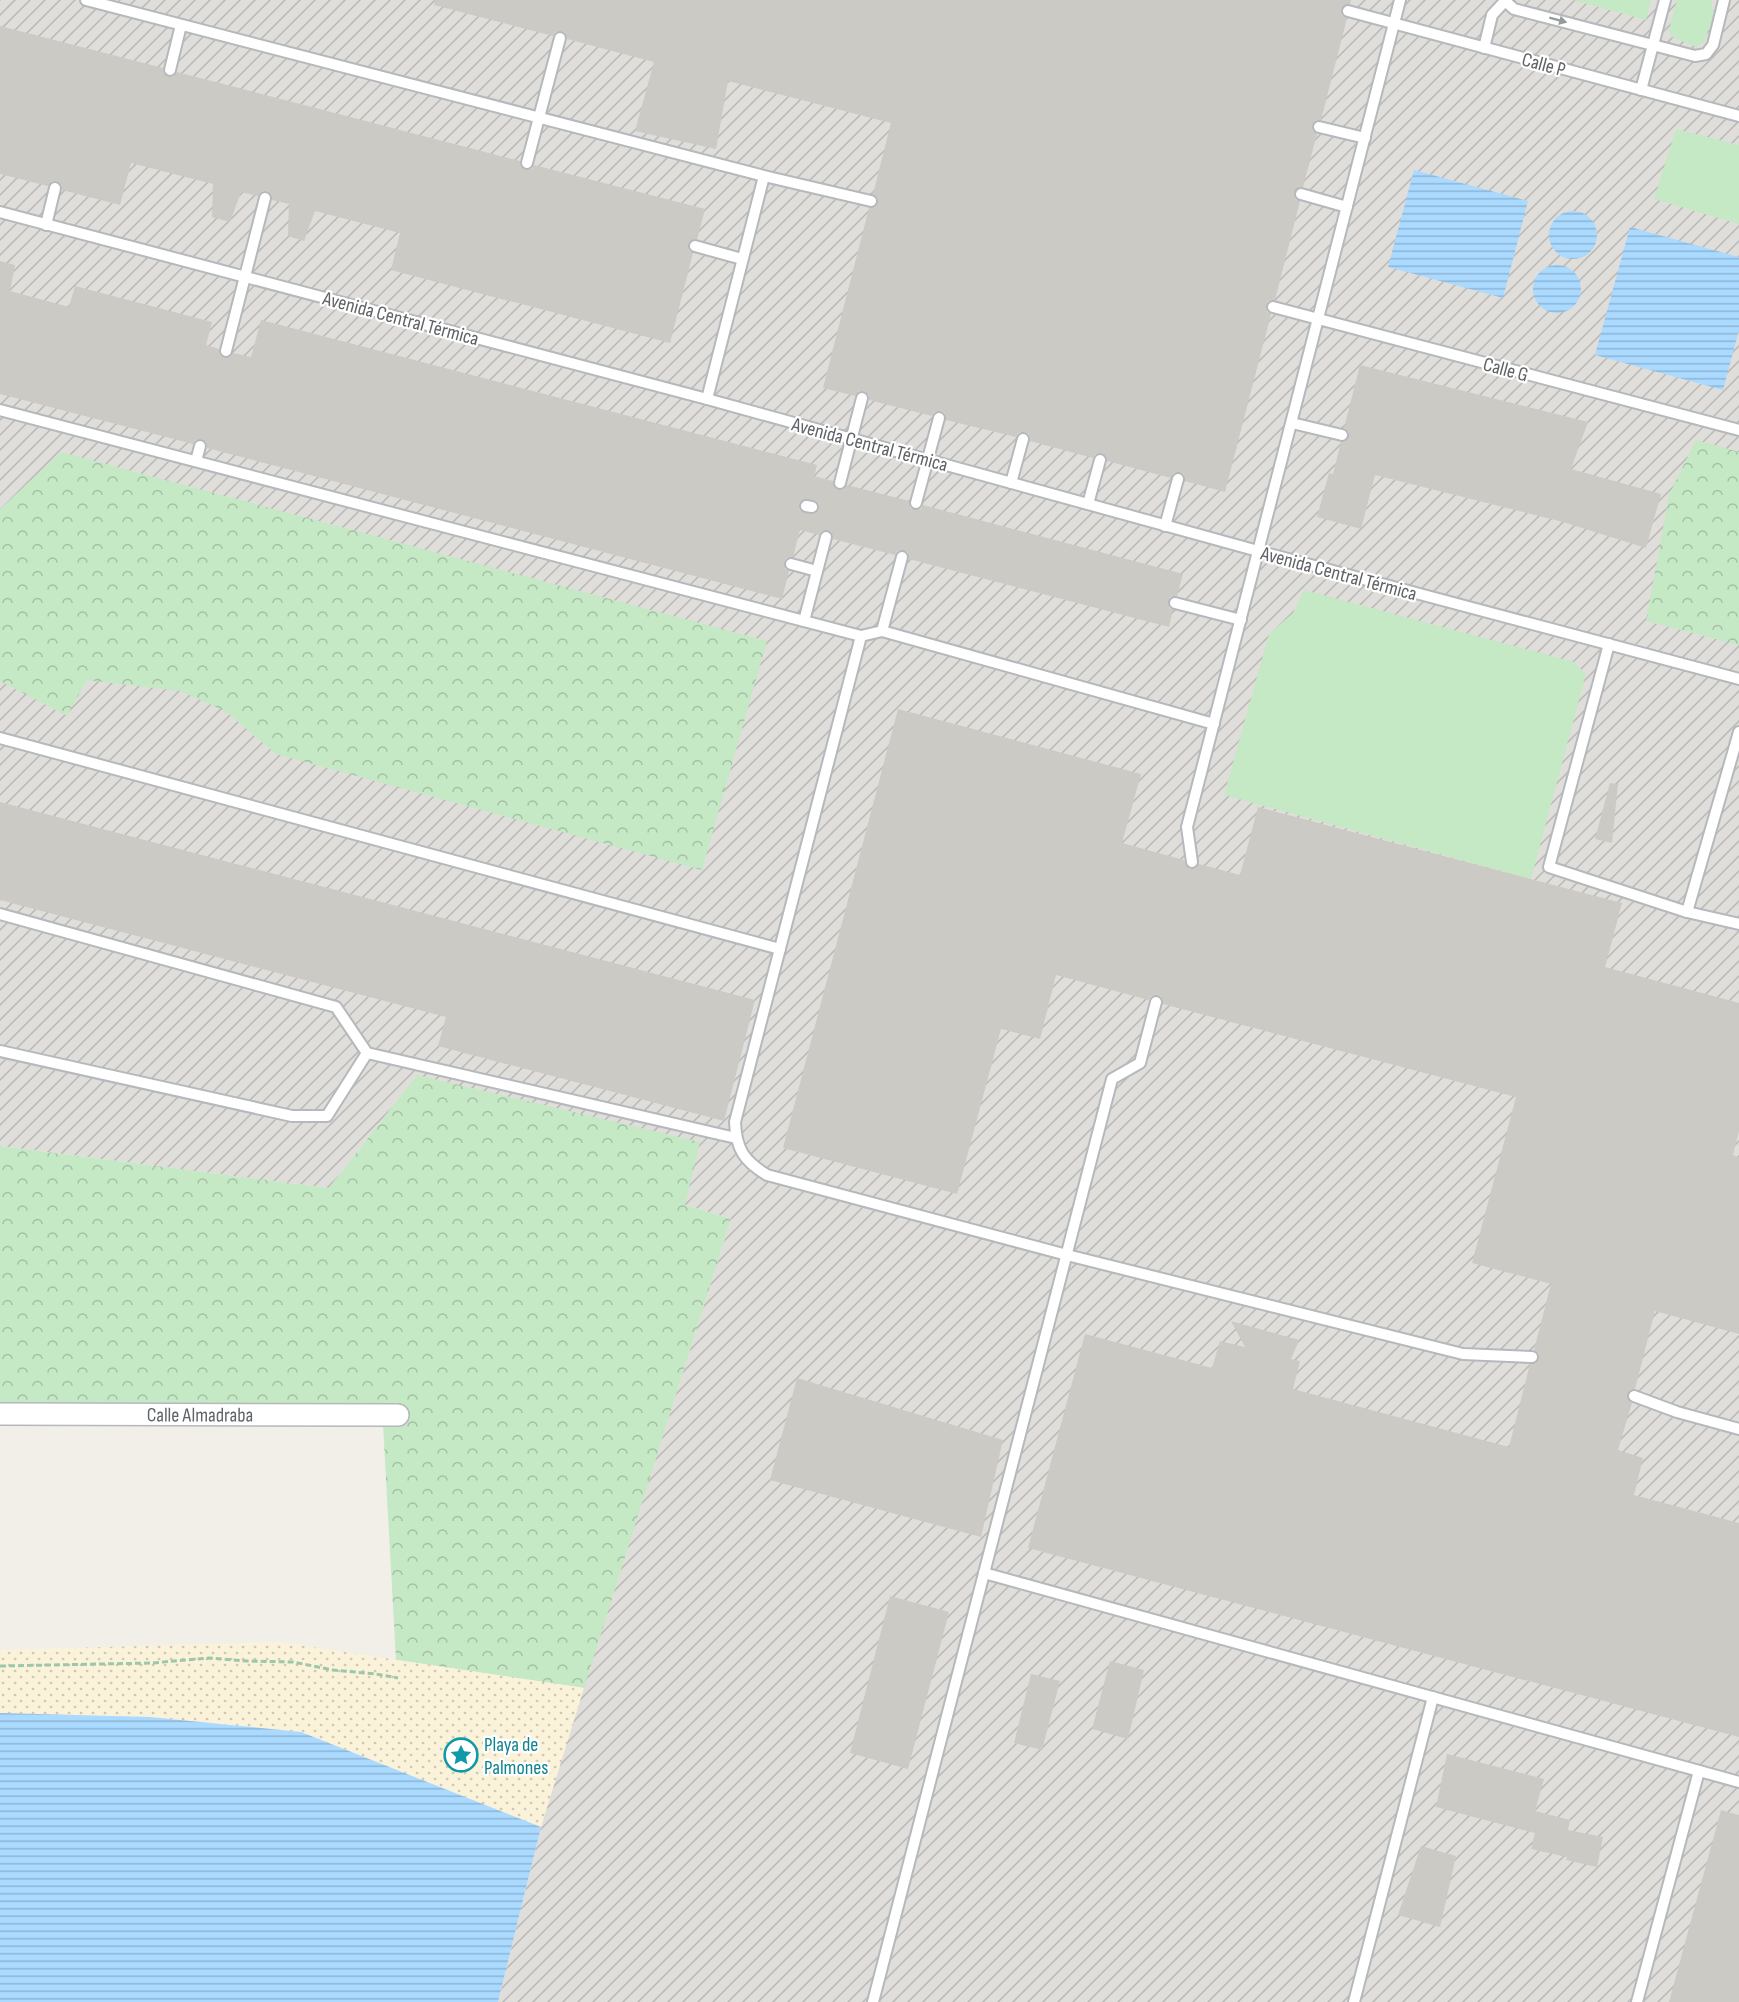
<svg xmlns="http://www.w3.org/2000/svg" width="1739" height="2002" viewBox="0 0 1739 2002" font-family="'Sofia Sans Condensed',sans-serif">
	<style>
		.industrial { fill: url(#industrial-furrows) }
		.green { fill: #c5e8c5 }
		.forest { fill: url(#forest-crowns) }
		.sand { fill: url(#sand-dots) }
		.water { fill: url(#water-rules) }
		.building { fill: #cccac5; fill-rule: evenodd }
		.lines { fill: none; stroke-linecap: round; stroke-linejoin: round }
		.lane-casing { stroke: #b5b8bc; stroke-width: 14 }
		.street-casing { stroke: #b5b8bc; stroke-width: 24 }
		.path { stroke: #9cc7a9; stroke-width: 3; stroke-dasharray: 6 3; stroke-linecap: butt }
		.lane { stroke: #fff; stroke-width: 10 }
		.street { stroke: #fff; stroke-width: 21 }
		.oneway { fill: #979a9d }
		.labels { text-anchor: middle; stroke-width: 4.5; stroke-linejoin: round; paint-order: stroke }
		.street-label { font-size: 20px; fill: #5f6368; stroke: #fff }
		.culture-label { font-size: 20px; fill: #0d838f; stroke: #fff; text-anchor: start }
	</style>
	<defs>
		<pattern id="industrial-furrows" width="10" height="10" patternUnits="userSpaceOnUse" patternTransform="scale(1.5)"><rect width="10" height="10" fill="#e0deda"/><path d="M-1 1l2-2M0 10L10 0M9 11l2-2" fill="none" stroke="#b9b8b5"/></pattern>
		<pattern id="forest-crowns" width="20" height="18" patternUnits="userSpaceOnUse" patternTransform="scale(1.5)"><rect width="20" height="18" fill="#c5e8c5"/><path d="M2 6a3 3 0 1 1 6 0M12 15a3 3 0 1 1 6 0" fill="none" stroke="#a3c0a4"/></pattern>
		<pattern id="sand-dots" width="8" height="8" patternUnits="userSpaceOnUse" patternTransform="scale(1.5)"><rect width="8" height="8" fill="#fbf3d9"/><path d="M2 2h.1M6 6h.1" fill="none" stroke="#cec8b4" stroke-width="1.8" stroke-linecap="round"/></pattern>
		<pattern id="water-rules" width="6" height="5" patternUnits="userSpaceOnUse" patternTransform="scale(1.5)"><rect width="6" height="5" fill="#aadaff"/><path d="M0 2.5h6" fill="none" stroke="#8eb4d2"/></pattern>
	</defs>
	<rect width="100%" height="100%" fill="#f1efe8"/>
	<polygon class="industrial" points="0,0 1739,0 1739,2002 498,2002 541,1827 555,1778 731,1219 685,1205 417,1075 329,1188 0,1146"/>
	<g class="green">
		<polygon points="1573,0 1651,0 1646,20"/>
		<polygon points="1677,0 1712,0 1711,9 1715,12 1704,42 1696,47 1672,37 1669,30"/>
		<polygon points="1676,129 1739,145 1739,224 1654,199"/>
		<polygon points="1304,590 1574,662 1586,674 1531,879 1224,795 1269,634 1293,613"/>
	</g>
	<g class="forest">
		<polygon points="1696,440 1739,452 1739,645 1646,621 1669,495"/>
		<polygon points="61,452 767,641 702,870 276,754 225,711 180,691 87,680 67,716 0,681 0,509"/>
		<polygon points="417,1075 700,1142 685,1205 731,1219 584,1688 396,1660 383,1424 0,1414 0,1146 329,1188"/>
	</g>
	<polygon class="sand" points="278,1642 584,1688 541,1827 301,1732 150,1717 0,1713 0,1650"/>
	<g class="water">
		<polygon points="1414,170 1528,201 1503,298 1388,267"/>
		<circle cx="1573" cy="235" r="24"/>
		<polygon points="1630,227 1739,257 1739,330 1723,390 1595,355"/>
		<circle cx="1557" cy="289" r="24"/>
		<polygon points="0,1713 150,1717 301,1732 541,1827 498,2002 0,2002"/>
	</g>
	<g class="building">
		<polygon points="435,0 1351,0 1350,4 1343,5 1341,10 1342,16 1347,18 1321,120 1316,120 1312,125 1312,130 1317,134 1303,187 1296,188 1294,193 1295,199 1300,201 1275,300 1268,301 1266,306 1267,312 1271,314 1225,492 1185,481 1184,474 1179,472 1173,473 1171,478 1107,461 1106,455 1101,453 1095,454 1093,458 1030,441 1029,434 1024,432 1018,433 1016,437 946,420 945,413 940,411 934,412 932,416 869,400 869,395 864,391 859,391 855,396 823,388 869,208 874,208 878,203 878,198 873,194 891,123 728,81 716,149 635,131 654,62 567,39 566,33 561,31 555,32 553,36 434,5"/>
		<polygon points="0,26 163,68 163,73 168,77 173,77 177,72 520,161 521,168 526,170 532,169 534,165 705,209 697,239 690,240 688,245 689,251 693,253 670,343 391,270 400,233 315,211 304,241 288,236 289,204 272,200 272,195 267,191 262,191 258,196 241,192 230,222 212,217 213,184 131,163 120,205 62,190 62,185 57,181 52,181 48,186 0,174"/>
		<path d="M 0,261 L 15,265 L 10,291 L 69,307 L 75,286 L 212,322 L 206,345 L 219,349 L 219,354 L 224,358 L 229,358 L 233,353 L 251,357 L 261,320 L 817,465 L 814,476 L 833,481 L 833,486 L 838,490 L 843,490 L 847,485 L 909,501 L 910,508 L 915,510 L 921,509 L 923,505 L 1183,574 L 1177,596 L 1170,597 L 1168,602 L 1169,608 L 1173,610 L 1169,627 L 909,559 L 908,552 L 903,550 L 897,551 L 895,555 L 833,539 L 832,532 L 827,530 L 821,531 L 819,535 L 800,530 L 793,557 L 786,558 L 784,563 L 785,569 L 789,571 L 782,599 L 207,448 L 206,441 L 201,439 L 195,440 L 193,444 L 0,394 ZM 807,499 L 816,501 L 819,504 L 819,509 L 815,514 L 805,513 L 799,509 L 800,502 Z"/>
		<polygon points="1360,365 1588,422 1571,469 1661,494 1646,548 1563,522 1375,475 1361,529 1317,517 1329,473 1333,474 1341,442 1345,442 1349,437 1349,432 1344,428"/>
		<polygon points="898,709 1141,774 1122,843 1184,860 1186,866 1190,869 1196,868 1199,864 1240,875 1258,807 1622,903 1605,967 1739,1003 1739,1131 1733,1155 1739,1157 1739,1334 1655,1311 1635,1389 1630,1390 1627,1394 1628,1400 1632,1403 1618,1450 1643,1458 1634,1495 1739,1523 1739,1737 1028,1548 1085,1334 1212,1368 1220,1341 1245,1347 1231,1321 1299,1340 1291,1359 1300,1361 1293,1389 1509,1447 1530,1364 1536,1363 1539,1358 1538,1353 1534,1350 1551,1284 1472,1263 1516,1097 1163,1004 1162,997 1157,995 1151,996 1149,1000 1056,975 1040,1039 1001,1029 957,1194 783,1148"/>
		<polygon points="1610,783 1618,784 1612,843 1595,839"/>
		<polygon points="0,802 755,1000 724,1121 438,1046 446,1017 0,900"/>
		<polygon points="797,1378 1003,1440 981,1537 770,1480"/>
		<polygon points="890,1596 949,1612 908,1769 850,1753"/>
		<polygon points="1110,1661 1144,1670 1128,1739 1092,1729"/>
		<polygon points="1031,1674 1060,1681 1042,1750 1014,1743"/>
		<polygon points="1447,1754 1544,1779 1535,1811 1570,1820 1568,1830 1603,1837 1597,1867 1566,1860 1567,1857 1531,1849 1535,1833 1436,1807"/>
		<polygon points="1721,1810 1739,1815 1739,2002 1669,2002"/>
		<polygon points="1421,1846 1456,1856 1440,1927 1398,1915"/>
	</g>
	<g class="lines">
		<g class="lane-casing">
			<g id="lane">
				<polyline points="86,0 764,176 707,399"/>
				<polyline points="1504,0 1514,9 1695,56 1706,54 1713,45 1724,0"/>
				<polyline points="1348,11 1739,116"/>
				<polyline points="1484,48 1492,15 1505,1"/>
				<polyline points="170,70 181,25"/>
				<polyline points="1641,90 1665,0"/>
				<polyline points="1319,127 1365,138"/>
				<polyline points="527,163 560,38"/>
				<polyline points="764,176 871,201"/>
				<polyline points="1301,194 1347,207"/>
				<polyline points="0,212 707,399 1258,551 1739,679"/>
				<polyline points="46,225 55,188"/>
				<polyline points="695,246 742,259"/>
				<polyline points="1273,307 1739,430"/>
				<polyline points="226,351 265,198"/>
				<polyline points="0,410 861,636 882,631 1214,724"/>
				<polyline points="1292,423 1342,435"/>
				<polyline points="196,461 200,446"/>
				<polyline points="840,483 862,398"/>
				<polyline points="1011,483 1023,439"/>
				<polyline points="916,503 939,418"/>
				<polyline points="1088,504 1100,460"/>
				<polyline points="806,506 812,507"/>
				<polyline points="1165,526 1178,479"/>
				<polyline points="791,564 817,571"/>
				<polyline points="1175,603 1241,620"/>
				<polyline points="804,621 826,537"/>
				<polyline points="882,631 902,557"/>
				<path d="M 861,636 L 735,1122 C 736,1149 744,1161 767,1175 L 1067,1255 L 1463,1354 L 1532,1357"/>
				<polyline points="1609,644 1549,867 1687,912 1739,732"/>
				<polyline points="0,738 780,949"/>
				<polyline points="1192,862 1187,827 1400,0"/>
				<polyline points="1687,912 1739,924"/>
				<polyline points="0,914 336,1007 367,1053 327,1116 292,1116 0,1051"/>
				<polyline points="367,1053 736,1138"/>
				<polyline points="1634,1396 1677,1412 1739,1429"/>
				<polyline points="984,1573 1739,1782"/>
				<polyline points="873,2002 1112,1079 1140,1063 1156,1002"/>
				<polyline points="1354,2002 1433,1697"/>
				<polyline points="1637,2002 1699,1771"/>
			</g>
		</g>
		<g class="street-casing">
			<g id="street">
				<path id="s1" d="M 0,1414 L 398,1415"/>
			</g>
		</g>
		<polyline class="path" points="0,1666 152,1663 209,1658 247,1661 293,1662 333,1670 376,1674 398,1678"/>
		<use href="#lane" class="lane"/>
		<use href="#street" class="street"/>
	</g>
	<defs><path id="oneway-solid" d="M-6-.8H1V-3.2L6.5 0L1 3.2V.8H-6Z" transform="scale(1.5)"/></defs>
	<use class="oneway" href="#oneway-solid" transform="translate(1558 20) rotate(15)"/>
	<defs>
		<g id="sight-ring" transform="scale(1.725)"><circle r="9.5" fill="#fff" stroke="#0f9aa8" stroke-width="1.5"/><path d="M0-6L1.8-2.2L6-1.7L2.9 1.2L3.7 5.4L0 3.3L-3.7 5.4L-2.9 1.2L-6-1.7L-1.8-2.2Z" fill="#0f9aa8"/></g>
	</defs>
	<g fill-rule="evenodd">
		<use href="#sight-ring" x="461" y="1755"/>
	</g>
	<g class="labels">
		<g class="street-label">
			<text transform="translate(1544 64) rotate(15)" y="7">Calle P</text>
			<text transform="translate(401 318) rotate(15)" y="7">Avenida Central Térmica</text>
			<text transform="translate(1506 369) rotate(15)" y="7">Calle G</text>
			<text transform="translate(870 444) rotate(15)" y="7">Avenida Central Térmica</text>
			<text transform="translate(1339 573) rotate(15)" y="7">Avenida Central Térmica</text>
			<text dy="7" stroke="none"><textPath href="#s1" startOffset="200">Calle Almadraba</textPath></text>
		</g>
		<g class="culture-label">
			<text x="484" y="1751">Playa de<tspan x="484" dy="23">Palmones</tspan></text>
		</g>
	</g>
</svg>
